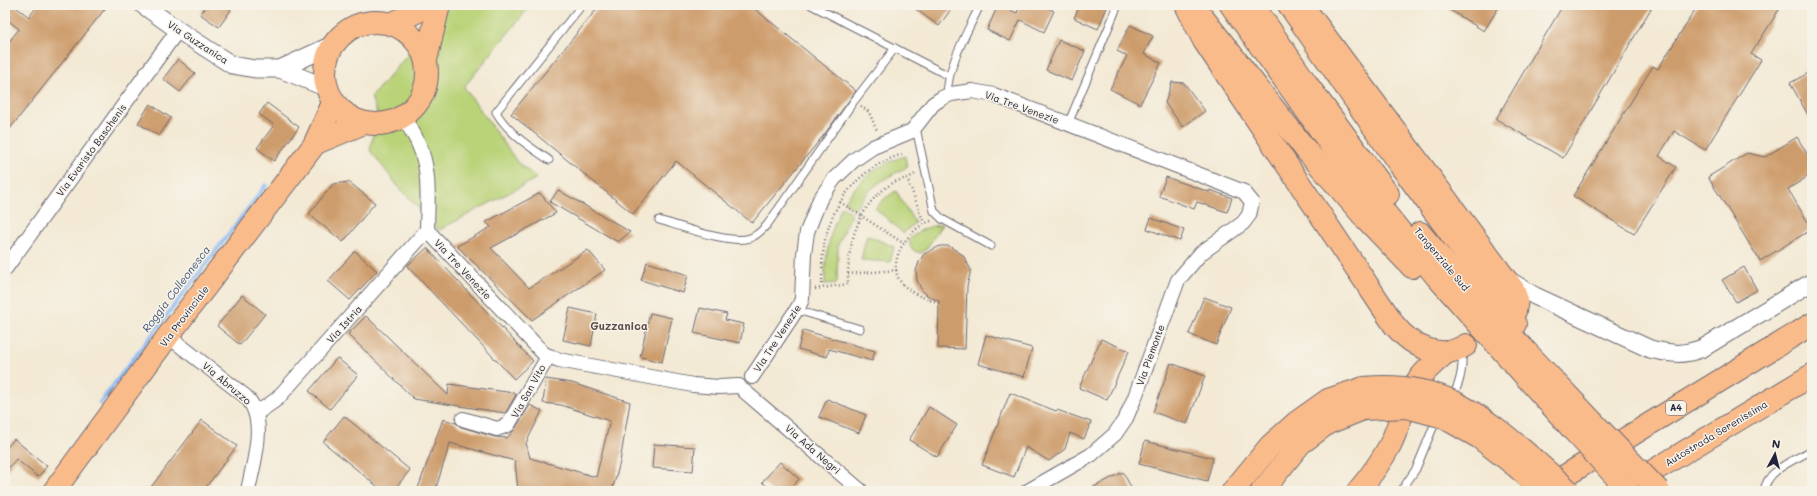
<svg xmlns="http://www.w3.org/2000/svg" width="1817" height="496" viewBox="0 0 1817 496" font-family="Mali,sans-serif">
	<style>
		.green { fill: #bad378; stroke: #6e7a5a }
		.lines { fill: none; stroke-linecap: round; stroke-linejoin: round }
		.stream { stroke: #87b9f4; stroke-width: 4 }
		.building { fill: #cd9c6c }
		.service-casing { stroke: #6b6871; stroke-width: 9 }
		.minor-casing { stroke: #6b6871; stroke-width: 16 }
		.tertiary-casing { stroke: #6b6871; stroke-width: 19 }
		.primary-casing { stroke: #6b6871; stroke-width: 24 }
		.trunk-casing { stroke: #6b6871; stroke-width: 24 }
		.motorway-casing { stroke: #6b6871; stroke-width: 24 }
		.path { stroke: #6b6871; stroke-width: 2.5; stroke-dasharray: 1 3; stroke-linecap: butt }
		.service { stroke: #fff; stroke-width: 7 }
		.minor { stroke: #fff; stroke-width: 14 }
		.tertiary { stroke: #fff; stroke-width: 17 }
		.primary { stroke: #fabb8b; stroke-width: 22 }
		.trunk { stroke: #fabb8b; stroke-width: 22 }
		.motorway { stroke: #fabb8b; stroke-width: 22 }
		.trunk-bridge-casing { stroke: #6b6871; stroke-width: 24; stroke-linecap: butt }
		.motorway-bridge-casing { stroke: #6b6871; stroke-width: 24; stroke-linecap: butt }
		.trunk-bridge { stroke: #fabb8b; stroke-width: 22 }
		.motorway-bridge { stroke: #fabb8b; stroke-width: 22 }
		.labels { text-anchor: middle; stroke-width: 3; stroke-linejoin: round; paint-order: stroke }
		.shield { fill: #f7f3e8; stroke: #62616f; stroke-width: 1 }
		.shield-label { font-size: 9px; font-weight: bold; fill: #22223b }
		.street-label { font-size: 10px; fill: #22223b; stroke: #f7f3e8 }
		.water-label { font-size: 11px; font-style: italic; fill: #45577c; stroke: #f7f3e8 }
		.neighbourhood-label { font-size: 11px; font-weight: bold; fill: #5e4d4c; stroke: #f7f3e8 }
	</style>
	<rect width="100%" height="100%" fill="#f7f3e8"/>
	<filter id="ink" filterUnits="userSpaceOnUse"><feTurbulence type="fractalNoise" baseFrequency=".025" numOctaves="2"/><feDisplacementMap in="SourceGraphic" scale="8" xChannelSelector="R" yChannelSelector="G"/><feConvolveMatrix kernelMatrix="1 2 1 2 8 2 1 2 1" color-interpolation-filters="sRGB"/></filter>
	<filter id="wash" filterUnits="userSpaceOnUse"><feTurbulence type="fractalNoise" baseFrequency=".012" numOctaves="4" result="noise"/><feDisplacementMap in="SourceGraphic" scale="16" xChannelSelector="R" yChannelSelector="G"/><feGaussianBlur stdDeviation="0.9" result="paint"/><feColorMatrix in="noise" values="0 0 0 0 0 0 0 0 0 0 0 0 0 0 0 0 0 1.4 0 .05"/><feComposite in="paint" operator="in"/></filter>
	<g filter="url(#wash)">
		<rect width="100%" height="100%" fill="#f3e9d4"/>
		<g class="green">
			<polygon points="451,5 531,5 464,87 518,163 537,178 439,230 397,185 370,150 378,116 371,97"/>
			<path d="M 905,156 L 907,167 C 882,180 871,185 855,209 L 844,202 C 861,179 876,165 905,156 Z"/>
			<polygon points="896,191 915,223 903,233 875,208 884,199"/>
			<path d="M 842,206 L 852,213 L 838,245 L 837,283 L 825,284 C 825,255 829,232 842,206 Z"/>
			<path d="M 942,224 L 927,248 L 921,253 C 913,251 910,249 909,240 C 918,229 929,227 942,224 Z"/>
			<polygon points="867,235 894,247 890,262 861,260"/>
		</g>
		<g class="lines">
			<polyline class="stream" points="100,403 266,185"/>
		</g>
		<g id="blocks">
			<g class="building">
				<polygon points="5,5 13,5 29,17 38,5 108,5 5,135 5,47 19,29 5,18"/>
				<polygon points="207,5 225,5 231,10 219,27 200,14"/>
				<polygon points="600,5 750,5 856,91 823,136 752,223 676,161 633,214 511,114"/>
				<polygon points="910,5 954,5 939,26"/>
				<polygon points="998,5 1017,13 1020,5 1042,5 1054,11 1044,32 1020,20 1010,41 987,30"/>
				<polygon points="1080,5 1108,5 1098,29 1074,18"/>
				<polygon points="1442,5 1500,5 1484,31"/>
				<polygon points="1563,5 1653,5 1563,158 1496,119"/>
				<polygon points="1698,5 1782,5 1751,54 1761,60 1705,150 1674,131 1659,156 1676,167 1634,234 1573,196 1653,66 1658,69"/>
				<polygon points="1130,25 1153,36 1144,54 1161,63 1140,104 1110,89 1127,56 1117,51"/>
				<polygon points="1059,40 1085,51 1072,81 1046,70"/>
				<polygon points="178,59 195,73 180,92 163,79"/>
				<polygon points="1812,71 1812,122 1790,83"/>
				<polygon points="1172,82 1184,83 1205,111 1183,127 1165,103"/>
				<polygon points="267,103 299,127 274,161 257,148 274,125 259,114"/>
				<polygon points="150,104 171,118 159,136 138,123"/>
				<polygon points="1797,137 1812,162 1812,174 1788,189 1812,229 1760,261 1708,177 1747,153 1765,157"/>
				<polygon points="1166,177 1209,192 1210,190 1232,198 1227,212 1197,202 1194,209 1159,196"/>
				<polygon points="349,182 375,203 343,242 309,214 333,184"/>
				<polygon points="558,190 617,224 630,232 618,242 550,202"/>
				<polygon points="540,193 556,213 491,248 529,288 588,250 605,270 532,320 457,246 491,227 486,222"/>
				<polygon points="1151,218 1184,230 1180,241 1147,229"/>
				<polygon points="940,246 949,246 963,255 971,270 967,286 965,349 938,348 939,301 928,296 921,289 917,280 916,271 919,262 924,254"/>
				<polygon points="427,248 533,361 514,379 407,266"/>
				<polygon points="355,251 377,271 350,300 328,281"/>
				<polygon points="647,262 688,275 683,293 641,280"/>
				<polygon points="1744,267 1757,290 1736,302 1722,280"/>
				<polygon points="242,295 265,314 240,345 217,326"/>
				<polygon points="1204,297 1231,307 1216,345 1189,334"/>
				<polygon points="570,308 597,314 591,346 563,340"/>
				<polygon points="700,308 727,314 725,320 744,324 740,343 694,333"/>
				<polygon points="650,313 672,318 662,362 640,357"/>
				<polygon points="366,316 448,395 449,384 514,393 516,395 505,413 414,399 348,334"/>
				<polygon points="803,330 875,351 872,361 829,349 827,357 798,349"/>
				<polygon points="986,335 1032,348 1024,377 978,364"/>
				<polygon points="1101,339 1129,351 1107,400 1079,388"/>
				<polygon points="337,358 358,375 330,409 309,391"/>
				<polygon points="1171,363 1205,376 1187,424 1153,412"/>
				<polygon points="546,379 572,383 630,402 620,462 612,491 518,491 515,461 450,443 435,491 417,491 443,419 456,423 461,427 495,437 507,438 515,429 530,405 542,411 526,443 530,458 596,477 610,421 561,405 543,403"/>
				<polygon points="1010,393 1056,411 1057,410 1091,422 1084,439 1070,433 1065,449 1049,461 1026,447 1014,477 982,465"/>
				<polygon points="827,399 866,415 859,433 819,417"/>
				<polygon points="929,407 957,425 937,457 909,440"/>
				<polygon points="344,416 410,470 393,491 383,491 323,442"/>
				<polygon points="202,420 237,446 203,491 148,491"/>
				<polygon points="14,439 47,466 38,477 16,459 5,472 5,450"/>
				<polygon points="1145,441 1213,458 1207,481 1139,464"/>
				<polygon points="654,444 695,447 693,471 652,468"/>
				<polygon points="780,462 799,479 789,491 772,491 762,482"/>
				<polygon points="1123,472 1133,491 1086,491"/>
			</g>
		</g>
	</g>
	<g filter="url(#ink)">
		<use href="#blocks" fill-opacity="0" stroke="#6b6871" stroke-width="1"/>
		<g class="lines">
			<g class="service-casing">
				<g id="service">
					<polyline points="811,5 949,76"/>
					<path d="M 947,95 C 948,64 967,33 980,5"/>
					<polyline points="1068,124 1118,5"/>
					<polyline points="916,128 934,211 942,219 991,246"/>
					<path d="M 549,160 C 529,146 509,134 496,112 L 582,5"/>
					<path d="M 659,220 C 680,226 731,245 750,238 C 757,236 762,230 767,225 L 854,101 L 895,48"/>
					<polyline points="797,310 860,329"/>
					<path d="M 1451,398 C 1461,384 1463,368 1462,351"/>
					<polyline points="1401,491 1416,469 1437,418"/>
					<path d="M 1764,491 C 1767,469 1795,460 1812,450"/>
				</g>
			</g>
			<g class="minor-casing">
				<g id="minor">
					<path d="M 402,117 C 432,154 428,185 427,230 L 544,354 L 559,360 L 693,385 L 719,387 L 739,386"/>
					<polyline points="5,269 178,30"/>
					<path d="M 168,336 L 245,396 C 269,418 253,463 248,491"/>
					<polyline points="752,377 799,306 802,299 804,254 807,232 820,199 834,179 854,160 873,147 912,131 933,104 942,98 951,94 972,91 994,95 1244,192 1252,202 1249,215 1243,223 1201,253 1178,280 1135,397 1126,418 1115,434 1091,455 1028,491"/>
					<polyline points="744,391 861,491"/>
					<polyline points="257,413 277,399 427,230"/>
					<polyline points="463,419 497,429 508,425 548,357"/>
				</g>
			</g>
			<g class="tertiary-casing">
				<g id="tertiary">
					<polyline points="143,5 178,30 232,65 255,69 280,69 327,88"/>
					<polyline points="280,69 332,45"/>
					<path d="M 1507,279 L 1535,296 L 1650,349 C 1672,354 1682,356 1703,348 L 1812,282"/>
				</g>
			</g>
			<g class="primary-casing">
				<g id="primary">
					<path d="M 1186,5 L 1204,41 L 1395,326 C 1412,346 1440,362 1466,345"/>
					<polyline points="1302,5 1513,289 1517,300 1515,311"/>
					<circle cx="376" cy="73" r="51"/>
					<polyline points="391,24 431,5"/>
					<polyline points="426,60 439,5"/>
					<polyline points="316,143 364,123"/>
					<polyline points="54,491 168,336 314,145 333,103"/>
				</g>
			</g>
			<g class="trunk-casing">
				<g id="trunk">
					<polyline points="1193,5 1306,150 1366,219 1412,267"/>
					<polyline points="1231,5 1333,148 1436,276 1573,430"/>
					<polyline points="1253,5 1309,87 1388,194"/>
					<polyline points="1289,5 1397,161 1462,249 1515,324"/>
					<polyline points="1420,233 1469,291 1591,420"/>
				</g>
			</g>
			<g class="motorway-casing">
				<g id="motorway">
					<path d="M 1454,402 C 1484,417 1507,436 1532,458"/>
					<polyline points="1443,417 1480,438 1517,467"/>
					<polyline points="1628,486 1812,375"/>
					<polyline points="1542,490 1812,324"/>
					<polyline points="1233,491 1270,446 1297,422 1328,400 1364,388"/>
					<polyline points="1262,491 1300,444 1328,423 1363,409"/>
					<path d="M 1358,491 C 1370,477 1381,462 1390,445 C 1400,425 1404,402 1416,383 C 1424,371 1436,361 1447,352"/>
				</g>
			</g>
			<g class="path">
				<polyline points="861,106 869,112 877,131"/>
				<polyline points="907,178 924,223"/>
				<polyline points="840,202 903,243"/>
				<path d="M 931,221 C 910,227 886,260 900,281 C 909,293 927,300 940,303"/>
				<polyline points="848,274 897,270"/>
				<path d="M 822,284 C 822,266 822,247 828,229 C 839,193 868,163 904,154"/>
				<path d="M 815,289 L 848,284 C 847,246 857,204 893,183 C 900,179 910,178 915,174"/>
			</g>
			<use href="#service" class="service"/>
			<use href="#minor" class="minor"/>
			<use href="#tertiary" class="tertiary"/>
			<use href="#primary" class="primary"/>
			<use href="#trunk" class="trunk"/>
			<use href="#motorway" class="motorway"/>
			<g class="trunk-bridge-casing">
				<g id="trunk-bridge">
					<polyline points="1591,420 1659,491"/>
					<polyline points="1573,430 1629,491"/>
				</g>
			</g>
			<g class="motorway-bridge-casing">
				<g id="motorway-bridge">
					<path d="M 1364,388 C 1395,385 1425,388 1454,402"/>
					<polyline points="1363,409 1406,407 1443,417"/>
					<polyline points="1532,458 1569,491"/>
					<polyline points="1517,467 1544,491"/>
				</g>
			</g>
			<use href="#trunk-bridge" class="trunk-bridge"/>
			<use href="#motorway-bridge" class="motorway-bridge"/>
		</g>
	</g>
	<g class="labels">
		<rect class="shield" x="1666" y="401" width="20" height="14" rx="3"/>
		<g class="shield-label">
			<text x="1676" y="411">A4</text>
		</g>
		<g class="street-label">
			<text transform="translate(198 42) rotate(33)" y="4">Via Guzzanica</text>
			<text transform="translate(1022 107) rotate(20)" y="4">Via Tre Venezie</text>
			<text transform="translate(91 150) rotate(-54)" y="4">Via Evaristo Baschenis</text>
			<text transform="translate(1442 259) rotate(50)" y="4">Tangenziale Sud</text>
			<text transform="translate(463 269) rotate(47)" y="4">Via Tre Venezie</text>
			<text transform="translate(184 316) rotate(-53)" y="4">Via Provinciale</text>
			<text transform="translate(344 324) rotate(-48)" y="4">Via Istria</text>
			<text transform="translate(777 338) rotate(-57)" y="4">Via Tre Venezie</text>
			<text transform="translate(1150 355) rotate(-70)" y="4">Via Piemonte</text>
			<text transform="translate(227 383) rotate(40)" y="4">Via Abruzzo</text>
			<text transform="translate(528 391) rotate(-61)" y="4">Via San Vito</text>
			<text transform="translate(1716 433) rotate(-31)" y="4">Autostrada Serenissima</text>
			<text transform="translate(813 449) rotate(41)" y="4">Via Ada Negri</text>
		</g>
		<g class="water-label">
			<text transform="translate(176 289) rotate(-53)" y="4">Roggia Colleonesca</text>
		</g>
		<g class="neighbourhood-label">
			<text x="619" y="330">Guzzanica</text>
		</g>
	</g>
	<rect width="1817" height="496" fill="none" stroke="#f7f3e8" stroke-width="20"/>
	<g transform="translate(1775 454) rotate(7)" stroke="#f7f3e8" stroke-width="3" paint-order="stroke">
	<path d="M0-3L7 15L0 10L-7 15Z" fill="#22223b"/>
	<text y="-6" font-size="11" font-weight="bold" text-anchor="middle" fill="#22223b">N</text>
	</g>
</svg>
